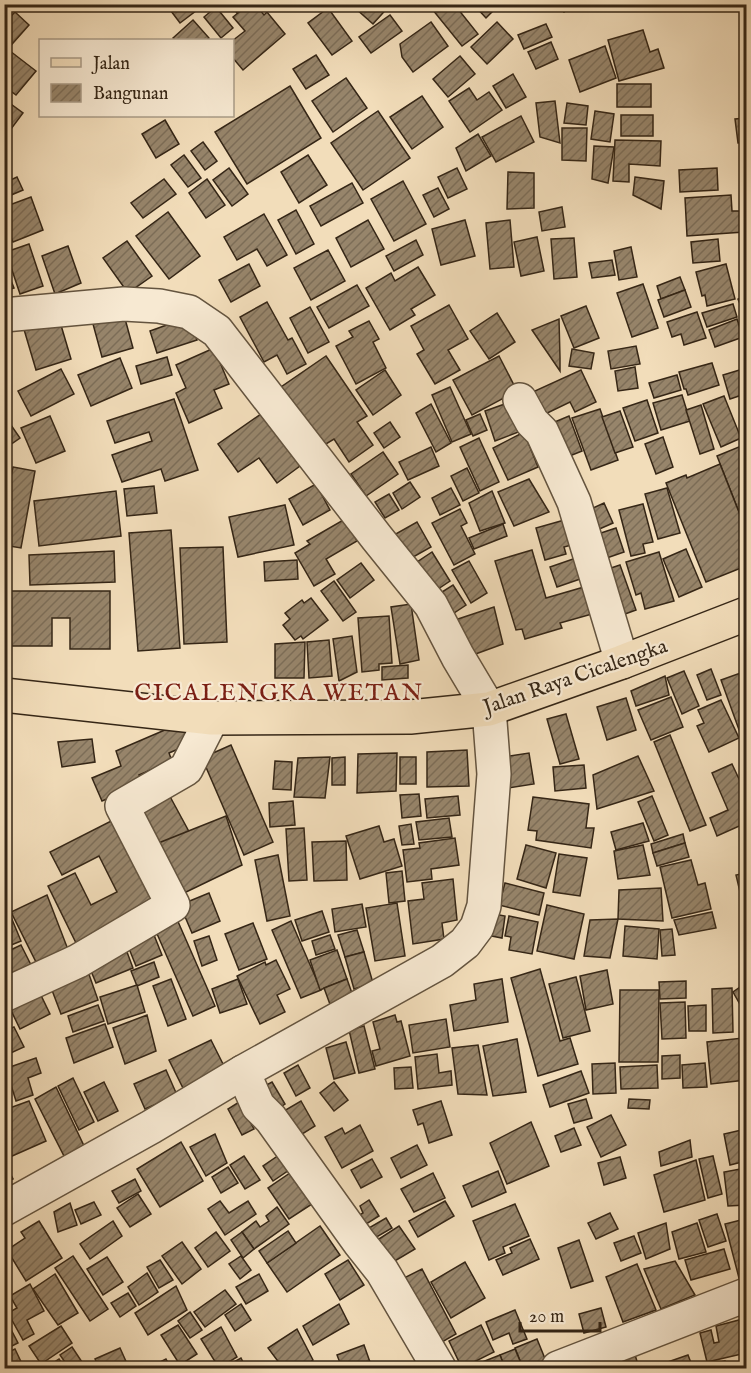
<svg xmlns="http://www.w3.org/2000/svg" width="751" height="1373" viewBox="0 0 751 1373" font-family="'IM FELL English',serif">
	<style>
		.building { fill: url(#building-hatch); stroke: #352616; stroke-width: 1.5 }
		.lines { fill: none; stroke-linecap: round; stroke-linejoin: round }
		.minor-casing { stroke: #64543f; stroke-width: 36 }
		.major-casing { stroke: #352616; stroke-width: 36 }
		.minor { stroke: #f7e9d2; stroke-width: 33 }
		.major { stroke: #f2ddba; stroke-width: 33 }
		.labels { text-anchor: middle; stroke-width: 4.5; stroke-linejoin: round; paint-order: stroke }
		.street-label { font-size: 21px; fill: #352616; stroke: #f7e9d2 }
		.quarter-label { font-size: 24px; letter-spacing: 1.5px; fill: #7a1f14; stroke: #f7e9d2 }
	</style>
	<defs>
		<pattern id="building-hatch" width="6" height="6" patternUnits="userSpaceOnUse" patternTransform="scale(1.5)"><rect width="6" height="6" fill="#97856b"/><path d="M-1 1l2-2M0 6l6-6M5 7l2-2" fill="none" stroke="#7c6d57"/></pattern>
	</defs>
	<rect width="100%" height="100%" fill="#f2ddba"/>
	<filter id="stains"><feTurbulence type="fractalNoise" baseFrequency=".00333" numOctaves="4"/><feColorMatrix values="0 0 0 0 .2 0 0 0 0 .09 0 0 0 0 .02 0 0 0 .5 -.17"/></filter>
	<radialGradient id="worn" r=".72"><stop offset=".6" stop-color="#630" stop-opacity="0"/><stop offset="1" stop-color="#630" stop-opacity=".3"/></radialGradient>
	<g class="building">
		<polygon points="4,4 15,4 4,16"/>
		<polygon points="178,4 199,4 201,7 180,23 171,11"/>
		<polygon points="230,4 247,4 237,13"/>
		<polygon points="249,4 255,4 264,15 267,12 285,34 243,70 232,57 232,41 245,31 233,17"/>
		<polygon points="356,4 391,4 373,24 354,7"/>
		<polygon points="428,4 454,4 478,34 462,46"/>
		<polygon points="473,4 500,4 486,18"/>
		<polygon points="554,4 575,4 564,12"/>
		<polygon points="216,7 233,28 221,38 204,17"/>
		<polygon points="328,8 352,41 332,55 308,23"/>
		<polygon points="15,12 29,25 5,52 4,23"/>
		<polygon points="390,15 402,31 371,53 359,37"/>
		<polygon points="193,20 209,38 206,40 175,40 173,38"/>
		<polygon points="431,22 448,46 413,72 402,57 400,44"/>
		<polygon points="497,22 513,39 487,64 471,47"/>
		<polygon points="546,24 552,37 524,49 518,35"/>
		<polygon points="643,30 650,52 658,49 664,68 619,81 608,40"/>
		<polygon points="551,42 558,59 536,69 528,52"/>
		<polygon points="605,46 616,78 580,92 569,60"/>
		<polygon points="10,51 36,71 16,95 4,86 4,58"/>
		<polygon points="316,55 329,75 306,89 293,69"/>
		<polygon points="460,56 475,74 448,97 433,79"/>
		<polygon points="513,74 526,97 506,108 493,86"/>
		<polygon points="346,78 367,108 333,132 312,101"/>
		<rect x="617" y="84" width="34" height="23"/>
		<polygon points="290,86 321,138 247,184 215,132"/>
		<polygon points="469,88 477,100 489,92 502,110 470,132 449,101"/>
		<polygon points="422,96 443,127 412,149 390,117"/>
		<polygon points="4,99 23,113 11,129 4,124"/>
		<polygon points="555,101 560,143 540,137 536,103"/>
		<polygon points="567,103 588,106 586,125 564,123"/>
		<polygon points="378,111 410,158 363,190 331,143"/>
		<polygon points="595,111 614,114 610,142 591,139"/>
		<rect x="621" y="115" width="32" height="21"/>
		<polygon points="521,116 534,142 496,162 482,137"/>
		<polygon points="746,118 746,142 738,143 735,119"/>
		<polygon points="165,120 179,144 156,158 142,134"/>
		<polygon points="562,128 587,128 586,161 562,160"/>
		<polygon points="478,134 491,156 466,171 456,148"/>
		<polygon points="615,140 661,141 660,166 629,164 629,182 613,181"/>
		<polygon points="203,142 217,161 205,170 191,151"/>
		<polygon points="594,146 614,147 608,183 592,179"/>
		<polygon points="184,155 201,178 188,187 171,165"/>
		<polygon points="308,155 327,185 299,203 281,172"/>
		<polygon points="229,168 248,194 232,206 213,180"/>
		<polygon points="457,168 467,189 448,198 438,177"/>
		<polygon points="717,168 718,190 680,192 679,170"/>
		<polygon points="508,172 534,173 534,208 507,209"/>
		<polygon points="17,177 23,190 4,198 4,183"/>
		<polygon points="635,177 664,181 661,209 633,195"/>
		<polygon points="164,179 176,194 143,218 131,203"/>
		<polygon points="207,179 225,205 206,218 189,193"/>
		<polygon points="403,181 426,224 394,241 371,199"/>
		<polygon points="352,183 363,203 321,226 310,206"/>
		<polygon points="438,188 449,209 434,217 423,195"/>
		<polygon points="731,195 732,211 742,211 744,232 687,236 685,198"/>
		<polygon points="31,197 43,230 13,242 4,220 4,207"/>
		<polygon points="562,207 565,227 542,231 539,212"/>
		<polygon points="296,210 314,244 296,254 278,220"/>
		<polygon points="168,212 200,256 169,279 136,236"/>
		<polygon points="264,214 287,255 267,266 257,249 237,260 224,237"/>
		<polygon points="368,220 384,249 351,267 336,238"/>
		<polygon points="465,220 475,256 441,265 432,229"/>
		<polygon points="510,220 514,267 490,269 486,223"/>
		<polygon points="537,237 544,271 521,276 514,242"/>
		<polygon points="574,238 577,277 554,279 551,239"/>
		<polygon points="718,239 720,261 693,263 691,242"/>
		<polygon points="416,240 423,255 394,271 386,256"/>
		<polygon points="127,241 152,276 128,293 103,258"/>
		<polygon points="29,244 43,286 20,294 6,252"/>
		<polygon points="68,246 81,283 55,294 42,256"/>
		<polygon points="631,247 637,277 619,280 614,251"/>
		<polygon points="328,250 345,281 311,300 294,268"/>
		<polygon points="612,260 615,275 592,278 589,263"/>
		<polygon points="4,263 14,288 4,291"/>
		<polygon points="249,264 260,286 231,302 219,280"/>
		<polygon points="726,264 735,299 707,306 705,295 702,296 696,272"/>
		<polygon points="418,267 435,295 411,309 415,315 390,330 366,288 391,273 395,281"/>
		<polygon points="680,277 685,290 661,299 657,286"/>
		<polygon points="643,284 658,328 632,337 617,293"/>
		<polygon points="357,285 369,306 329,328 317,307"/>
		<polygon points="685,290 691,307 664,317 658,300"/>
		<polygon points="746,295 746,315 745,316 738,299"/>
		<polygon points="267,302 288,340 292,338 306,364 287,374 277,355 264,362 240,317"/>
		<polygon points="733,304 737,317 707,327 702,313"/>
		<polygon points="449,305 468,339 448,350 460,370 435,384 417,354 424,350 411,326"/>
		<polygon points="586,306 599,338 574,348 561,316"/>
		<polygon points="310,307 329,342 308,353 290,318"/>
		<polygon points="697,312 706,338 684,345 681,334 672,337 667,322"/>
		<polygon points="497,313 515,342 489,359 470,331"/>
		<polygon points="58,315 71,359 36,370 23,326"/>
		<polygon points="124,315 133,348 102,357 93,324"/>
		<polygon points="189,317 197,340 157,353 150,331"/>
		<polygon points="559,319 560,358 560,371 532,330"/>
		<polygon points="737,319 743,337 715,347 709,330"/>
		<polygon points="369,321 379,339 373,342 386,368 356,384 336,346 353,337 349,331"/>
		<polygon points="636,346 640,364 611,369 608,351"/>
		<polygon points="214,348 229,384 214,390 222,408 189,423 176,393 186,388 176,365"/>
		<polygon points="572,349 594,353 591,369 569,366"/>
		<polygon points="326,356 367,416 357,422 373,445 349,462 334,439 321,447 281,387"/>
		<polygon points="499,356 517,391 472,415 453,380"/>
		<polygon points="167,357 172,375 141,384 136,366"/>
		<polygon points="120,358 132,388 91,406 78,375"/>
		<polygon points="712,363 719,385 688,395 686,389 684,389 679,372"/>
		<polygon points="635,367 638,388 618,391 615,371"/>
		<polygon points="746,368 746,386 740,388 742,395 730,399 723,375"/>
		<polygon points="61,369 74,394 31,416 18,391"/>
		<polygon points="385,370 401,395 373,415 356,390"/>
		<polygon points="581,370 596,402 575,412 570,402 537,418 526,395"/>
		<polygon points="677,375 681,390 654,398 649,383"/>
		<polygon points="450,387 471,434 452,442 432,395"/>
		<polygon points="682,395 690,421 661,430 653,403"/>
		<polygon points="724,396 741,438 721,447 703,404"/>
		<polygon points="174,399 198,470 165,481 161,469 122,482 112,455 152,441 149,432 115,443 107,421"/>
		<polygon points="516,400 526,429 495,441 485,411"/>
		<polygon points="647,400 658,433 635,441 623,408"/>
		<polygon points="431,404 451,443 436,452 416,413"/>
		<polygon points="701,405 714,449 700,454 686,410"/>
		<polygon points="268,409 311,458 277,483 259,458 238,472 218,444"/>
		<polygon points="600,409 618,460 591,470 572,418"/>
		<polygon points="620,411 633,447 615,453 602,417"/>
		<polygon points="480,414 487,430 473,436 466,420"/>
		<polygon points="4,415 20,438 4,449"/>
		<polygon points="50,416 65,451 36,463 21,428"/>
		<polygon points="569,416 582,451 562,459 550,424"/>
		<polygon points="390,422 400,437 384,448 374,433"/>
		<polygon points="524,432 538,467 508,480 493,448"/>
		<polygon points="663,437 673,467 656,474 645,444"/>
		<polygon points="479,438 499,482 480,491 460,447"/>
		<polygon points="746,444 746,530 717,456"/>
		<polygon points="431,447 439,466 408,480 399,462"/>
		<polygon points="383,452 398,474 366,496 351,474"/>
		<polygon points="720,464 746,530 746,566 706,582 666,483 686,475 687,478"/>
		<polygon points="13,467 35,471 21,548 4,545 4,510"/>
		<polygon points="467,468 479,493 463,501 451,476"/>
		<polygon points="529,479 549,512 514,526 498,492"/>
		<polygon points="410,482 420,497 402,509 393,493"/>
		<polygon points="316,484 330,510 303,525 289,499"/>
		<polygon points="154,486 157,513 127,516 124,489"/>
		<polygon points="451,488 460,505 440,515 432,498"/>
		<polygon points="667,488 680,533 658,539 645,494"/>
		<polygon points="116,491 121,536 39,546 34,501"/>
		<polygon points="492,491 505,523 480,531 469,503"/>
		<polygon points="389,494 399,510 385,518 375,502"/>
		<polygon points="604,503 613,523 588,534 580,514"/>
		<polygon points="643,504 653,542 643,544 645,553 631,556 619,510"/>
		<polygon points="285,505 294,545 238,557 229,517"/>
		<polygon points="460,509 467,523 461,526 475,554 454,565 432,523"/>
		<polygon points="345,519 357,541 326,559 335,574 314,586 295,553 310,544 307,541"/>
		<polygon points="568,519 575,544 564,547 566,554 545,560 536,528"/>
		<polygon points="417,522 431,547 399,565 385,540"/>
		<polygon points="503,524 507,536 474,549 469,538"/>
		<polygon points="616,528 624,552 598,561 589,537"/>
		<polygon points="171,530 180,648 138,651 129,533"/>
		<polygon points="223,547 227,642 184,644 180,548"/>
		<polygon points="686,549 702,587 679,597 663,559"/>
		<polygon points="532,550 546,598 584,587 592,614 560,623 562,628 525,639 522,629 516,630 495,561"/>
		<polygon points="114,551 115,582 30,585 29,555"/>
		<polygon points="432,552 450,581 429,595 411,566"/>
		<polygon points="659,552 674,601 645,609 641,593 636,595 626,562"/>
		<polygon points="579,557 586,577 557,587 550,567"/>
		<polygon points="4,558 9,559 4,576"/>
		<polygon points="297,560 298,579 265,581 264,562"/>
		<polygon points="469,561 487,593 471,603 452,570"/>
		<polygon points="361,563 374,580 350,598 337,580"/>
		<polygon points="620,565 636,610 614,618 599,572"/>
		<polygon points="334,581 356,612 343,621 321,591"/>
		<polygon points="453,585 466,605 445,619 431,599"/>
		<polygon points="7,591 110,591 110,649 70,649 70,618 52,618 52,646 7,646"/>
		<polygon points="311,598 328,620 303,639 301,636 295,640 283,625 290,619 285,613 302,600 304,603"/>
		<polygon points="411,604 419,660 400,664 391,607"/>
		<polygon points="494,607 503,644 470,656 455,620"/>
		<polygon points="389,616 392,663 379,664 379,670 362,672 358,618"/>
		<polygon points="352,636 357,672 339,681 333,639"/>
		<polygon points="329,640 332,676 309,678 307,642"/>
		<polygon points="305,642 304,678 275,678 275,644"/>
		<polygon points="408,665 408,678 382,680 382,667"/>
		<polygon points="711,669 721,695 707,700 697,675"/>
		<polygon points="684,671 699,706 682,714 667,678"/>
		<polygon points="746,671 746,749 721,680"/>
		<polygon points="665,676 669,695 636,706 631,691"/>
		<polygon points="671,697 683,727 651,740 638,710"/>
		<polygon points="626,698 636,730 607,740 597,707"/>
		<polygon points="721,700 739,738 709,752 697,726 704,723 698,710"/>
		<polygon points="566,714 579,759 560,764 547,719"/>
		<polygon points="181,723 190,744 169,753 172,761 139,775 143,784 102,801 92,778 121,766 116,751"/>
		<polygon points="670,735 706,825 690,831 654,742"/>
		<polygon points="92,739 95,762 62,767 58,742"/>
		<polygon points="231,745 273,842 244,855 202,758"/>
		<polygon points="467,750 469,786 427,787 427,752"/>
		<polygon points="397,753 396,791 357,793 358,754"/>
		<polygon points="529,753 534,784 502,789 497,758"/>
		<polygon points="638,756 654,791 597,809 593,775"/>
		<polygon points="330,757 325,798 294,797 298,758"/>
		<polygon points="345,757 345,785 332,785 332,758"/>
		<rect x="400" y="757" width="16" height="27"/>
		<polygon points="275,761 292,762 291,790 273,789"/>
		<polygon points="732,764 740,781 746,778 746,797 743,799 746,807 746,823 717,836 710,818 728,810 712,773"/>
		<polygon points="584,765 586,788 555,791 553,767"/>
		<polygon points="167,791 193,839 159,858 133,810"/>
		<polygon points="419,794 421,816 402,818 400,795"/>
		<polygon points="458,796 460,815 427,818 425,799"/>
		<polygon points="652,796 668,835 654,841 638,802"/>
		<polygon points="533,797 589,804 586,828 594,828 591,848 536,840 537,831 528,830"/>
		<polygon points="293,801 295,825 270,827 269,803"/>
		<polygon points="121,816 163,901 78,947 48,886 75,873 91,905 117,892 99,856 62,875 50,852"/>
		<polygon points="226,816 242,865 182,894 156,844"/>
		<polygon points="449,818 452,837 419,840 416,822"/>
		<polygon points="643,823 649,841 616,850 611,832"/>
		<polygon points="411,824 414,844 402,845 399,826"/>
		<polygon points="379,826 384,842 394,839 402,866 360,879 346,836"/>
		<polygon points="304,828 307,880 289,881 286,829"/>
		<polygon points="683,834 685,843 653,853 651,844"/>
		<polygon points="455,838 459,865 431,869 432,879 407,882 403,850 420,848 419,843"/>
		<polygon points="346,841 347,880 314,881 312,842"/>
		<polygon points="685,843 689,857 657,866 653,853"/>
		<polygon points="746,844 746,860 743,860 740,845"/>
		<polygon points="526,845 556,853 546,888 517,879"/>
		<polygon points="643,845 650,875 618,879 614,851"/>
		<polygon points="559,854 587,858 580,896 553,892"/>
		<polygon points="278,855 290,916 267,921 255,860"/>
		<polygon points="691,860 698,885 705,883 711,909 672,918 660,867"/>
		<polygon points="402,871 405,901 389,903 386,873"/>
		<polygon points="746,873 746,895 741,896 736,875"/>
		<polygon points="453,879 457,920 442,923 444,939 413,944 408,901 424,899 422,883"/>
		<polygon points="505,883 544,893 539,915 499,905"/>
		<polygon points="661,888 663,921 618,919 619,890"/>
		<polygon points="209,893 220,921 192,933 180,905"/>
		<polygon points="47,895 72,960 41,972 11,912"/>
		<polygon points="4,900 21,941 4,948"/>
		<polygon points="397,903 405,956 375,961 366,908"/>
		<polygon points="362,904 366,927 335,932 332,909"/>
		<polygon points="547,905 584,914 574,959 537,951"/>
		<polygon points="322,911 329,932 302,941 295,920"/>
		<polygon points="712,912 716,928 679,935 674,920"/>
		<polygon points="489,913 505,916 502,938 486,935"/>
		<polygon points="509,916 538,922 532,954 509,950 511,937 505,936"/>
		<polygon points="176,917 215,1006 193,1016 154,927"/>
		<polygon points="618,919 610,958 584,956 590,920"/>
		<polygon points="291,921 321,990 301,998 272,930"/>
		<polygon points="253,923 267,959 239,970 225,934"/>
		<polygon points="625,926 659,929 657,959 623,956"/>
		<polygon points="672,929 675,955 662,956 660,930"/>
		<polygon points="152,930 162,955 136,966 126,941"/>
		<polygon points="357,930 364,952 345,957 338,935"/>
		<polygon points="330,935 335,949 316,955 312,941"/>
		<polygon points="209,936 217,960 202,966 194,941"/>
		<polygon points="124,944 133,968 96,983 86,959"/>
		<polygon points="21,945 36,975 4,990 4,953"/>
		<polygon points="337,950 347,979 320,990 310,960"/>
		<polygon points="364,952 373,983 354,989 345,957"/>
		<polygon points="276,960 290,989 277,995 285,1012 260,1024 237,976 265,962 266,965"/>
		<polygon points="154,962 159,977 137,986 131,971"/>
		<polygon points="85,963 98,1000 61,1014 47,977"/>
		<polygon points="540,969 560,1041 570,1038 578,1064 538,1076 511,978"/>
		<polygon points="607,970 613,1004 586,1010 580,976"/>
		<polygon points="576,977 590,1031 563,1038 549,984"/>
		<polygon points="171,979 186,1019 168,1026 153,986"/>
		<polygon points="238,979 247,1004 220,1013 212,989"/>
		<polygon points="347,979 354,999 331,1007 324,988"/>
		<polygon points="502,979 508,1022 454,1031 450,1005 476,1000 474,984"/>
		<polygon points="686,981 686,998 660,999 659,982"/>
		<polygon points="35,983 50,1014 20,1029 5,998"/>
		<polygon points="746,983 746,1015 733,992"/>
		<polygon points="137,985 145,1012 108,1024 100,997"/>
		<polygon points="732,988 733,1032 713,1033 712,989"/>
		<polygon points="620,990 659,990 658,1062 619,1062"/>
		<polygon points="685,1002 686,1038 662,1039 660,1003"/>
		<polygon points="98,1005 104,1021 73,1032 68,1016"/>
		<polygon points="706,1005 706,1031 689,1031 688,1006"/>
		<polygon points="147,1015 156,1051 125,1064 113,1028"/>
		<polygon points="395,1015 397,1022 401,1021 410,1056 376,1066 372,1051 380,1049 373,1022"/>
		<polygon points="446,1019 450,1047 413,1053 409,1025"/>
		<polygon points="105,1024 113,1047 74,1063 66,1038"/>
		<polygon points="364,1026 375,1069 359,1073 349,1030"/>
		<polygon points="14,1027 24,1047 4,1056 4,1031"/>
		<polygon points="743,1038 746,1080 711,1084 707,1042"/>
		<polygon points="517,1039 526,1092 493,1096 483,1046"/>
		<polygon points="211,1040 224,1066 186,1094 169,1060"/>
		<polygon points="346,1042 355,1073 334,1079 326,1048"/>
		<polygon points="478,1045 487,1095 458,1094 452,1048"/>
		<polygon points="437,1054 439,1073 451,1071 452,1085 418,1089 415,1057"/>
		<polygon points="680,1055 680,1078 662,1079 662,1056"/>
		<polygon points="36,1058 41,1073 28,1078 33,1095 16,1101 11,1085 4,1088 4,1069"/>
		<polygon points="615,1063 616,1093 593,1094 592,1064"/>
		<polygon points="705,1063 707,1087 683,1088 682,1065"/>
		<polygon points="298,1065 310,1088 296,1096 284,1073"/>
		<polygon points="657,1065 658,1088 621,1089 620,1067"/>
		<polygon points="411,1067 413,1088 395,1089 394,1068"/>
		<polygon points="166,1070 177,1095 145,1109 134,1084"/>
		<polygon points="581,1071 589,1093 550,1107 543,1085"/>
		<polygon points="73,1078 94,1122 79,1130 58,1086"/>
		<polygon points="104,1082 118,1111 98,1121 84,1092"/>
		<polygon points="272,1082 285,1104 273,1112 259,1089"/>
		<polygon points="334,1082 348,1100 334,1111 320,1093"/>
		<polygon points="56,1087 85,1148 65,1158 35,1099"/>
		<polygon points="586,1099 592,1118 574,1123 568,1104"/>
		<polygon points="629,1099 650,1100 649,1109 628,1108"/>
		<polygon points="29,1101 46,1141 10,1157 4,1142 4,1110"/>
		<polygon points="301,1101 315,1126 291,1141 277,1115"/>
		<polygon points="441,1101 452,1135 429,1143 423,1123 418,1125 413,1110"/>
		<polygon points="239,1102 254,1129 242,1135 228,1109"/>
		<polygon points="611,1115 626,1145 601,1157 587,1127"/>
		<polygon points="531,1122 549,1166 507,1184 490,1143"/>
		<polygon points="360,1125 373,1151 342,1168 325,1137 342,1128 345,1134"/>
		<polygon points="574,1128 581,1145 561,1152 555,1136"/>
		<polygon points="746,1129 746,1161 730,1165 724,1134"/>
		<polygon points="215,1134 227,1163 206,1176 190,1147"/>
		<polygon points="690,1140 692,1157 661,1166 659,1152"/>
		<polygon points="181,1142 203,1181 160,1207 137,1169"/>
		<polygon points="417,1145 427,1165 401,1178 391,1158"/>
		<polygon points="285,1151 295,1166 273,1181 263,1166"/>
		<polygon points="244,1156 260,1180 245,1189 230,1165"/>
		<polygon points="713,1156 722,1194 708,1198 699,1159"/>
		<polygon points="620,1157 626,1178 604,1185 598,1163"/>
		<polygon points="372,1159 382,1177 361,1188 351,1170"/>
		<polygon points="696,1160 705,1200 664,1212 654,1175"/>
		<polygon points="5,1163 13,1179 4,1183 4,1164"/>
		<polygon points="228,1167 238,1183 221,1193 212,1177"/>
		<polygon points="746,1168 746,1205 728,1206 724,1172"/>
		<polygon points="498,1171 506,1192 472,1207 463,1186"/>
		<polygon points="290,1173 312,1204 289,1219 268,1188"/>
		<polygon points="433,1173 445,1198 414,1212 401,1189"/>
		<polygon points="135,1179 141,1191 119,1203 112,1191"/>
		<polygon points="138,1194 151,1214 130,1227 117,1208"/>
		<polygon points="369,1200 379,1216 363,1226 358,1216 363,1213 360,1206"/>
		<polygon points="220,1201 229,1213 248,1201 256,1214 225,1235 208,1209"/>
		<polygon points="445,1201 454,1216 418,1237 409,1221"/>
		<polygon points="94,1202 101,1215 81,1224 75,1210"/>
		<polygon points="70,1203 77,1225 58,1232 54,1212"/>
		<polygon points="515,1204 529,1236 503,1247 505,1253 489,1260 473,1221"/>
		<polygon points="277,1207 289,1224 254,1249 242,1232 256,1221 260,1227 269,1221 266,1216"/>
		<polygon points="610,1213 618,1229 596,1239 588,1223"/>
		<polygon points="717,1214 726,1241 708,1247 699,1220"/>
		<polygon points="386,1218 392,1228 368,1242 362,1232"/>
		<polygon points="745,1219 746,1276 739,1278 725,1224"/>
		<polygon points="39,1221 62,1258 26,1281 7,1250 25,1238 21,1232"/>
		<polygon points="113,1221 122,1236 90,1259 80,1244"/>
		<polygon points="666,1223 670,1249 646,1259 638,1233"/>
		<polygon points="697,1223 706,1252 679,1259 672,1232"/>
		<polygon points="320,1226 340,1255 287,1292 267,1263"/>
		<polygon points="399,1226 415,1249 383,1268 368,1246"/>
		<polygon points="288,1231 296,1243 267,1263 259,1251"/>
		<polygon points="216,1232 230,1251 208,1267 195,1248"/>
		<polygon points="242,1232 254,1249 243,1258 231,1240"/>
		<polygon points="634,1236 641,1253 621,1261 614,1243"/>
		<polygon points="530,1239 539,1259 503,1275 496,1260 512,1253 510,1248"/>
		<polygon points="579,1240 593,1281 571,1288 558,1248"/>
		<polygon points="182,1242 201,1269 182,1284 162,1256"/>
		<polygon points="724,1249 730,1269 691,1280 685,1260"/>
		<polygon points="73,1256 108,1309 90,1321 55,1268"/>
		<polygon points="241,1256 251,1270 240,1279 229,1264"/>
		<polygon points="107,1257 123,1282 103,1295 87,1269"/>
		<polygon points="160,1260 173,1280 159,1288 147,1267"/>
		<polygon points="348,1260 364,1285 340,1300 325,1274"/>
		<polygon points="675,1261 695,1295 661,1309 644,1269"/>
		<polygon points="465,1262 485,1298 451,1318 431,1282"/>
		<polygon points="637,1264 656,1310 623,1322 606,1277"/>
		<polygon points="422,1269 456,1334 435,1346 400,1280"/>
		<polygon points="4,1272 10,1282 4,1285"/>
		<polygon points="147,1273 158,1292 139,1305 128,1287"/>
		<polygon points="55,1274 78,1313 58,1325 33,1289"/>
		<polygon points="259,1274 268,1291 246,1304 236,1287"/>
		<polygon points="30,1284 44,1311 27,1320 34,1334 23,1340 8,1313 17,1308 10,1296"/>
		<polygon points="176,1286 187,1310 148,1335 135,1313"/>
		<polygon points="225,1290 236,1304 205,1327 194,1312"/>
		<polygon points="128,1293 136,1306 120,1317 111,1303"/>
		<polygon points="241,1304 251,1320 235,1331 225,1315"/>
		<polygon points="339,1304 349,1324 313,1345 303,1326"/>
		<polygon points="601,1308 606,1327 584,1333 579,1314"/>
		<polygon points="515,1310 527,1339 513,1344 509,1333 493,1340 486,1322"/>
		<polygon points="190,1312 202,1330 190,1338 178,1321"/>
		<polygon points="4,1316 18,1343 4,1350"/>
		<polygon points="739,1320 746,1353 707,1362 700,1333 711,1330 714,1343 719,1342 716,1326"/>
		<polygon points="178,1325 197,1354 180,1365 161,1335"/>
		<polygon points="481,1325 494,1352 462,1368 449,1341"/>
		<polygon points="61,1326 72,1343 41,1364 29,1346"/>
		<polygon points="221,1327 237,1357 219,1368 201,1339"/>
		<polygon points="297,1329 313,1360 302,1368 283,1368 268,1348"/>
		<polygon points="537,1339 548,1366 540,1368 523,1368 515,1348"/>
		<polygon points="364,1345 371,1365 360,1368 342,1368 337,1355"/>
		<polygon points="72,1347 86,1368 69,1368 60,1355"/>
		<polygon points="120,1348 129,1368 99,1368 95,1359"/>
		<polygon points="633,1348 639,1368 612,1368 606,1355"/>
		<polygon points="15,1349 24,1368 6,1368 4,1354"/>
		<polygon points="515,1349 523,1368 505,1368 500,1355"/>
		<polygon points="500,1355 505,1368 467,1368"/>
		<polygon points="688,1355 693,1368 656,1368 656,1366"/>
		<polygon points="241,1358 246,1368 223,1368"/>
		<polygon points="59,1359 65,1368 45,1368"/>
		<polygon points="166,1359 171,1368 148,1368"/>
		<polygon points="725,1361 727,1368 697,1368"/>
	</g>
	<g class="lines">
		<g class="minor-casing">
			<g id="minor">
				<polyline points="4,315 124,304 159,306 189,312 217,331 377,538 431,605 458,657 489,709 494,774 484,906 477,927 465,943 442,961 243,1072 151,1127 4,1209"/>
				<polyline points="520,400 532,422 542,432 574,502 622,662"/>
				<polyline points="4,995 78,961 173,905 122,806 186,769 212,718"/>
				<polyline points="243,1072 258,1106 271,1119 359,1242 382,1271 439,1368"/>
				<polyline points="558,1368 746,1295"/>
			</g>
		</g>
		<g class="major-casing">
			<polyline id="major" points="4,695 212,718 410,717 489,709 622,662 746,614"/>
		</g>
		<use href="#minor" class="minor"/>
		<use href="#major" class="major"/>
	</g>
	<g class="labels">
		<g class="street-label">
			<text transform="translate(575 676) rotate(-19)" y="7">Jalan Raya Cicalengka</text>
		</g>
		<g class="quarter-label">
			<text x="279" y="700">CICALENGKA WETAN</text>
		</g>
	</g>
	<rect width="751" height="1373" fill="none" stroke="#f2ddba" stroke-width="24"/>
	<rect x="6" y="6" width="739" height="1361" fill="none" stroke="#352616" stroke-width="3"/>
	<rect x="12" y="12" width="727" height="1349" fill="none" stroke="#352616" stroke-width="1.5"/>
	<rect x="39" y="39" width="195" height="78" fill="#f7e9d2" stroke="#a99b87" stroke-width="1.5"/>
	<rect x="51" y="58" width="30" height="9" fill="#f2ddba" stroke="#a99b87" stroke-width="1.5"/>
	<text x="93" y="69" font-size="18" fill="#352616">Jalan</text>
	<rect x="51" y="84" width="30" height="18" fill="url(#building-hatch)" stroke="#a99b87" stroke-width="1.5"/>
	<text x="93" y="99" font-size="18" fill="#352616">Bangunan</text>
	<path d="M520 1322v9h80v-9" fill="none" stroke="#352616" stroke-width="3"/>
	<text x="529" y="1322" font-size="18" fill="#352616" stroke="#f7e9d2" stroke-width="4.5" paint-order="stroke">20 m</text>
	<rect width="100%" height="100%" filter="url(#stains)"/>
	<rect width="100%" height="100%" fill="url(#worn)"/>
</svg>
